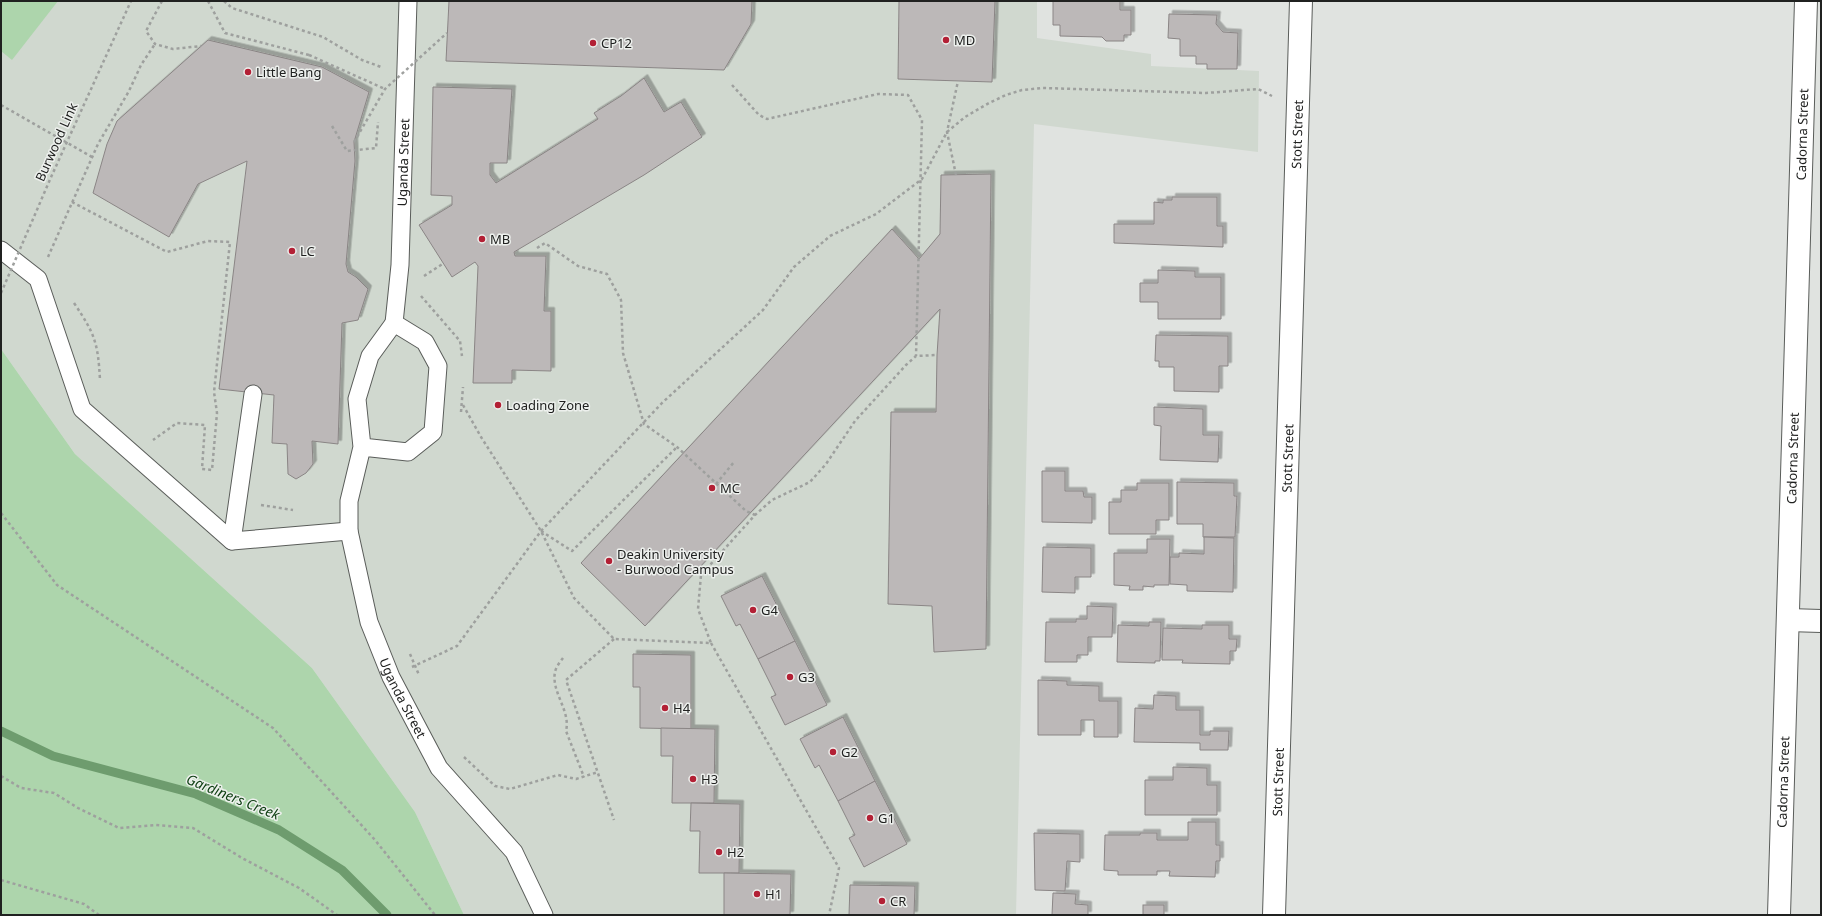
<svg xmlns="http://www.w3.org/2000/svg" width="1822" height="916" viewBox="0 0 1822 916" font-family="'Noto Sans',sans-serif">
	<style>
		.built { fill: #d0d8cf }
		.green { fill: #add5ac }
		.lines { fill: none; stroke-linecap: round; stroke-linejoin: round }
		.stream { stroke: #6e9c6e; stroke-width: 9 }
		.building { fill: #bcb8b8; stroke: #8a8585; filter: url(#shadow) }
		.lane-casing { stroke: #5a5d5a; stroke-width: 19 }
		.street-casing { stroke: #5a5d5a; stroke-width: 24 }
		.path { stroke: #9ea09e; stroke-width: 2.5; stroke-dasharray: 3 3; stroke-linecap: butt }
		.lane { stroke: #fff; stroke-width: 17 }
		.street { stroke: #fff; stroke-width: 22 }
		.path-bridge { stroke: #9ea09e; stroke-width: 2.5; stroke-dasharray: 3 3; stroke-linecap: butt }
		.poi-dot { fill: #b32035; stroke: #edf0ed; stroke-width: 1.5 }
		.labels { text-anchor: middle; stroke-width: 3; stroke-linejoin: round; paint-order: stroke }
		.poi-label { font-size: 13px; fill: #202120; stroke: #edf0ed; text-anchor: start }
		.street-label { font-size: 13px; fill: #202120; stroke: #edf0ed }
		.water-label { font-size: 14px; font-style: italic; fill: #104114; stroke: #edf0ed }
	</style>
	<defs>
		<filter id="shadow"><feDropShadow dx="3.5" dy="-3.5" stdDeviation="0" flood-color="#0004"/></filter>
	</defs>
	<rect width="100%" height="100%" fill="#e0e3e0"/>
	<polygon class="built" points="1,1 1037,1 1037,38 1151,54 1151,66 1259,71 1258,152 1034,124 1016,915 464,915 415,812 312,668 75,454 1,349"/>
	<g class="green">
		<polygon points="1,1 58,1 12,60 1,51"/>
		<polygon points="1,349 75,454 312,668 415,812 464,915 1,915"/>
	</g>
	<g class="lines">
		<polyline class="stream" points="1,731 53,756 196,794 279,830 342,870 387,915"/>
	</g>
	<g class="building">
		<polygon points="449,1 752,1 751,24 724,70 446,61"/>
		<polygon points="899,1 995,1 992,82 898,79"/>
		<polygon points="1053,1 1120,1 1120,10 1131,10 1131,35 1124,35 1124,41 1106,41 1102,37 1060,36 1060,25 1053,25"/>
		<polygon points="1169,14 1217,15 1216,24 1223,32 1238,33 1237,69 1207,69 1207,64 1196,64 1196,56 1180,56 1180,39 1168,38"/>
		<polygon points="208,40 322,67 369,92 354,142 355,161 346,264 348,272 356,277 368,289 358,320 342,323 338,444 312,441 313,464 306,473 296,479 288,474 287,444 272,443 274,395 219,389 247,161 198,184 169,237 93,193 107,144 117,121"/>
		<polygon points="644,78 664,112 681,102 702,137 644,175 514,252 515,256 546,256 544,311 551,311 551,371 512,370 512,383 473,383 478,266 475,262 452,277 419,225 452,205 452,196 431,195 433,87 512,89 507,163 490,163 490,175 496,183 598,119 594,113 621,96"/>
		<polygon points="991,174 986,649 934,652 932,606 888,604 891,412 936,412 937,355 940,309 645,626 581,563 892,229 919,259 940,234 941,175"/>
		<polygon points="1172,197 1217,197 1217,226 1223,226 1223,247 1114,243 1114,224 1154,224 1154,202 1163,203 1163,200 1172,200"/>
		<polygon points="1158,270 1195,271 1195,277 1221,277 1221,319 1158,319 1158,302 1140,302 1140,283 1158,283"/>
		<polygon points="1156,335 1228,336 1228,366 1219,366 1219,392 1174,391 1174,367 1159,367 1159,361 1155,361"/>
		<polygon points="1154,407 1203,409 1203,435 1219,435 1218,462 1160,460 1161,426 1154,425"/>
		<polygon points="1042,471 1065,471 1065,491 1083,491 1084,497 1092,497 1092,523 1042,522"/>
		<polygon points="1177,482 1234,483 1234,496 1237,496 1235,537 1203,537 1203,524 1177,524"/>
		<polygon points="1137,483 1169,483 1169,520 1156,520 1156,534 1109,534 1109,502 1121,502 1121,490 1137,490"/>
		<polygon points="1204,537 1234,538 1233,592 1187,591 1187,585 1170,584 1170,557 1179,557 1179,553 1204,554"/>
		<polygon points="1147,539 1170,539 1169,585 1154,585 1154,587 1143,586 1143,590 1129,590 1130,586 1114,585 1114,553 1147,553"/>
		<polygon points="1043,547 1091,548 1091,577 1075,577 1075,593 1042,592"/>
		<polygon points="762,576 795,641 758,659 740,624 736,626 721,596"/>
		<polygon points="1087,606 1113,607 1112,637 1088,637 1088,655 1077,655 1077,662 1045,662 1046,622 1076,622 1076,619 1087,619"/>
		<polygon points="1149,622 1161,622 1160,661 1155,661 1155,663 1117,662 1118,625 1149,626"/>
		<polygon points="1202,625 1229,625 1229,639 1237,639 1236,651 1230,651 1230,664 1182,663 1183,660 1162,660 1163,628 1202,629"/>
		<polygon points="795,641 827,705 785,725 771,697 776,695 758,659"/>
		<polygon points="633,654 691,655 691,729 640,728 640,687 633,687"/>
		<polygon points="1038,680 1067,681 1067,685 1099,686 1099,701 1118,701 1118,737 1094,737 1094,720 1081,720 1081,735 1038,735"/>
		<polygon points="1154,695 1176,696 1176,710 1200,710 1200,735 1210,735 1210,731 1229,731 1228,750 1200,750 1200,743 1134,742 1135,708 1153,709"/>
		<polygon points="843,717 875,781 838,801 819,765 815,768 800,739"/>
		<polygon points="661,728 715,729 714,803 672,803 673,756 661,756"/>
		<polygon points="1173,767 1207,768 1207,785 1217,785 1217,815 1145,815 1145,780 1173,780"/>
		<polygon points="875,781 907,844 864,867 849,838 855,835 838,801"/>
		<polygon points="691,803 740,804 739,873 699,873 700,831 690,831"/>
		<polygon points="1188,822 1216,822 1216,845 1220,845 1220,861 1216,861 1215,877 1169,876 1170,871 1157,871 1157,875 1118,875 1118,871 1104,870 1105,835 1140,835 1140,833 1157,833 1157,840 1188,840"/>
		<polygon points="1034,833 1080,834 1080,862 1067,861 1065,891 1035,890"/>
		<polygon points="724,873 791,874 790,915 724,915"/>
		<polygon points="850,885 915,886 914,915 849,915"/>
		<polygon points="1053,893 1076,894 1075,904 1088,905 1088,915 1052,915"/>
		<rect x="1143" y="905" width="21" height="10"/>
	</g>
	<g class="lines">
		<g class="lane-casing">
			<g id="lane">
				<polyline points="1,250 38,279 82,409 232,541 349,531"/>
				<path id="s1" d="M 394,323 L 400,265 L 408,1"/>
				<path id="s2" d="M 362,447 L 408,452 L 433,432 L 438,366 L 425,342 L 394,323 L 370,356 L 357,399 L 362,447 L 349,501 L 349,531 L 369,622 L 391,677 L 439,768 L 514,852 L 544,915"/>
				<polyline points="232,541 253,394"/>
			</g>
		</g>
		<g class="street-casing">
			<g id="street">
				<polyline points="1788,620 1821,621"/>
				<path id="s3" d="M 1274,915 L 1301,1"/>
				<path id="s4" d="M 1779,915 L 1806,1"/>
			</g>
		</g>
		<g class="path">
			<polyline points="162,1 146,31 155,44 173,49 201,46"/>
			<polyline points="208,1 225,33 309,55"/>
			<polyline points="224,1 232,8 323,37 362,60 381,67"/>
			<polyline points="732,85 759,115 767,119 878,94 908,95 922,120 916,356"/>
			<polyline points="1,105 92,157"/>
			<polyline points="332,126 347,151 376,148 378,122"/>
			<polyline points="956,175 947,132 958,81"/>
			<polyline points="72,202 167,252 208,241 230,242 214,392 217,413 212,470 202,469 205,425 177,423 153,440"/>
			<polyline points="537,248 545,243 578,266 607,274 621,300 623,353 644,424 677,447 746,511 755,515"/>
			<polyline points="48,257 98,144 129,91 141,65 155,44"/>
			<polyline points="424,276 444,263"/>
			<polyline points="421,296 460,341 462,356"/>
			<path d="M 74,303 C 95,334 98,343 100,380"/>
			<polyline points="463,405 481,437 541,531 574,598 614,639 711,643 698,609 701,575 755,515 772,500 810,482 826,464 855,421 906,365 916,356 937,355"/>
			<polyline points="461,412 463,387"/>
			<polyline points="716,484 734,462"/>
			<polyline points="261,505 293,510"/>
			<polyline points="1,513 57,585 273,728 375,840 435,915"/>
			<polyline points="541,531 572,551 677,447"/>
			<polyline points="614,639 566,680 614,820"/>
			<polyline points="711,643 839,868 829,915"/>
			<polyline points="410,654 419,675"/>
			<path d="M 563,658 C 560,662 556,667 555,672 C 551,692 571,711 566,731 L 584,777"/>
			<polyline points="412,667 457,646 541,531 662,403 763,310 794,267 830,236 876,214 922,179 947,132 965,117 989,103 1006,95 1022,90 1043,88 1206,93 1258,89 1272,96"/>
			<polyline points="464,757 495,786 510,789 558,775 576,779 598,772"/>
			<polyline points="1,776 21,788 54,793 78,808 119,828 156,825 193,828 242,858 299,888 337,915"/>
			<polyline points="1,880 84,904 99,915"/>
		</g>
		<use href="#lane" class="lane"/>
		<use href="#street" class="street"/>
		<g class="path-bridge">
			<polyline points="309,55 385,89"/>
			<polyline points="354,142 385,89 447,33"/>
			<polyline points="1,293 52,175 131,1"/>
		</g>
	</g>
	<g class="poi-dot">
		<circle cx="946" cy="40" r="4"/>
		<circle cx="593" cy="43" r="4"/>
		<circle cx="248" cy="72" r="4"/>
		<circle cx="482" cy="239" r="4"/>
		<circle cx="292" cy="251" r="4"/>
		<circle cx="498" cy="405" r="4"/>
		<circle cx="712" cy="488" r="4"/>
		<circle cx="609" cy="561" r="4"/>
		<circle cx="753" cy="610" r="4"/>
		<circle cx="790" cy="677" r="4"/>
		<circle cx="665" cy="708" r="4"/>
		<circle cx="833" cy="752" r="4"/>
		<circle cx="693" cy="779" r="4"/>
		<circle cx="870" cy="818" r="4"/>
		<circle cx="719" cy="852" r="4"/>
		<circle cx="757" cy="894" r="4"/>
		<circle cx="882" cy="901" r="4"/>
	</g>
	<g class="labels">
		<g class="poi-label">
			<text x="954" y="45">MD</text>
			<text x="601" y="48">CP12</text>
			<text x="256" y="77">Little Bang</text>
			<text x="490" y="244">MB</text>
			<text x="300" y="256">LC</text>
			<text x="506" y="410">Loading Zone</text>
			<text x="720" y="493">MC</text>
			<text x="617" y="559">Deakin University<tspan x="617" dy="15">- Burwood Campus</tspan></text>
			<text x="761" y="615">G4</text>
			<text x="798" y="682">G3</text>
			<text x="673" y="713">H4</text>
			<text x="841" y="757">G2</text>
			<text x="701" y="784">H3</text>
			<text x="878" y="823">G1</text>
			<text x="727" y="857">H2</text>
			<text x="765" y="899">H1</text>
			<text x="890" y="906">CR</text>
		</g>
		<g class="street-label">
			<text dy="5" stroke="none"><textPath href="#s3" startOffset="781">Stott Street</textPath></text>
			<text dy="5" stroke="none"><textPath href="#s4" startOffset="781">Cadorna Street</textPath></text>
			<text transform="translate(56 142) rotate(-66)" y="5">Burwood Link</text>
			<text dy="5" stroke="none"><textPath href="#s1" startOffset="161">Uganda Street</textPath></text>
			<text dy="5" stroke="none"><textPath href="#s3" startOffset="457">Stott Street</textPath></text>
			<text dy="5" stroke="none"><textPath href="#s4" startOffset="457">Cadorna Street</textPath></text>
			<text dy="5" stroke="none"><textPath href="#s2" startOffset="604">Uganda Street</textPath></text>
			<text dy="5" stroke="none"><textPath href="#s3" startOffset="133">Stott Street</textPath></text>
			<text dy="5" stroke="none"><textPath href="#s4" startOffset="133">Cadorna Street</textPath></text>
		</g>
		<g class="water-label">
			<text transform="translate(233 797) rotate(22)" y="5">Gardiners Creek</text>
		</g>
	</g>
	<rect width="1822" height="916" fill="none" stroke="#202120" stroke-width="4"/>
</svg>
